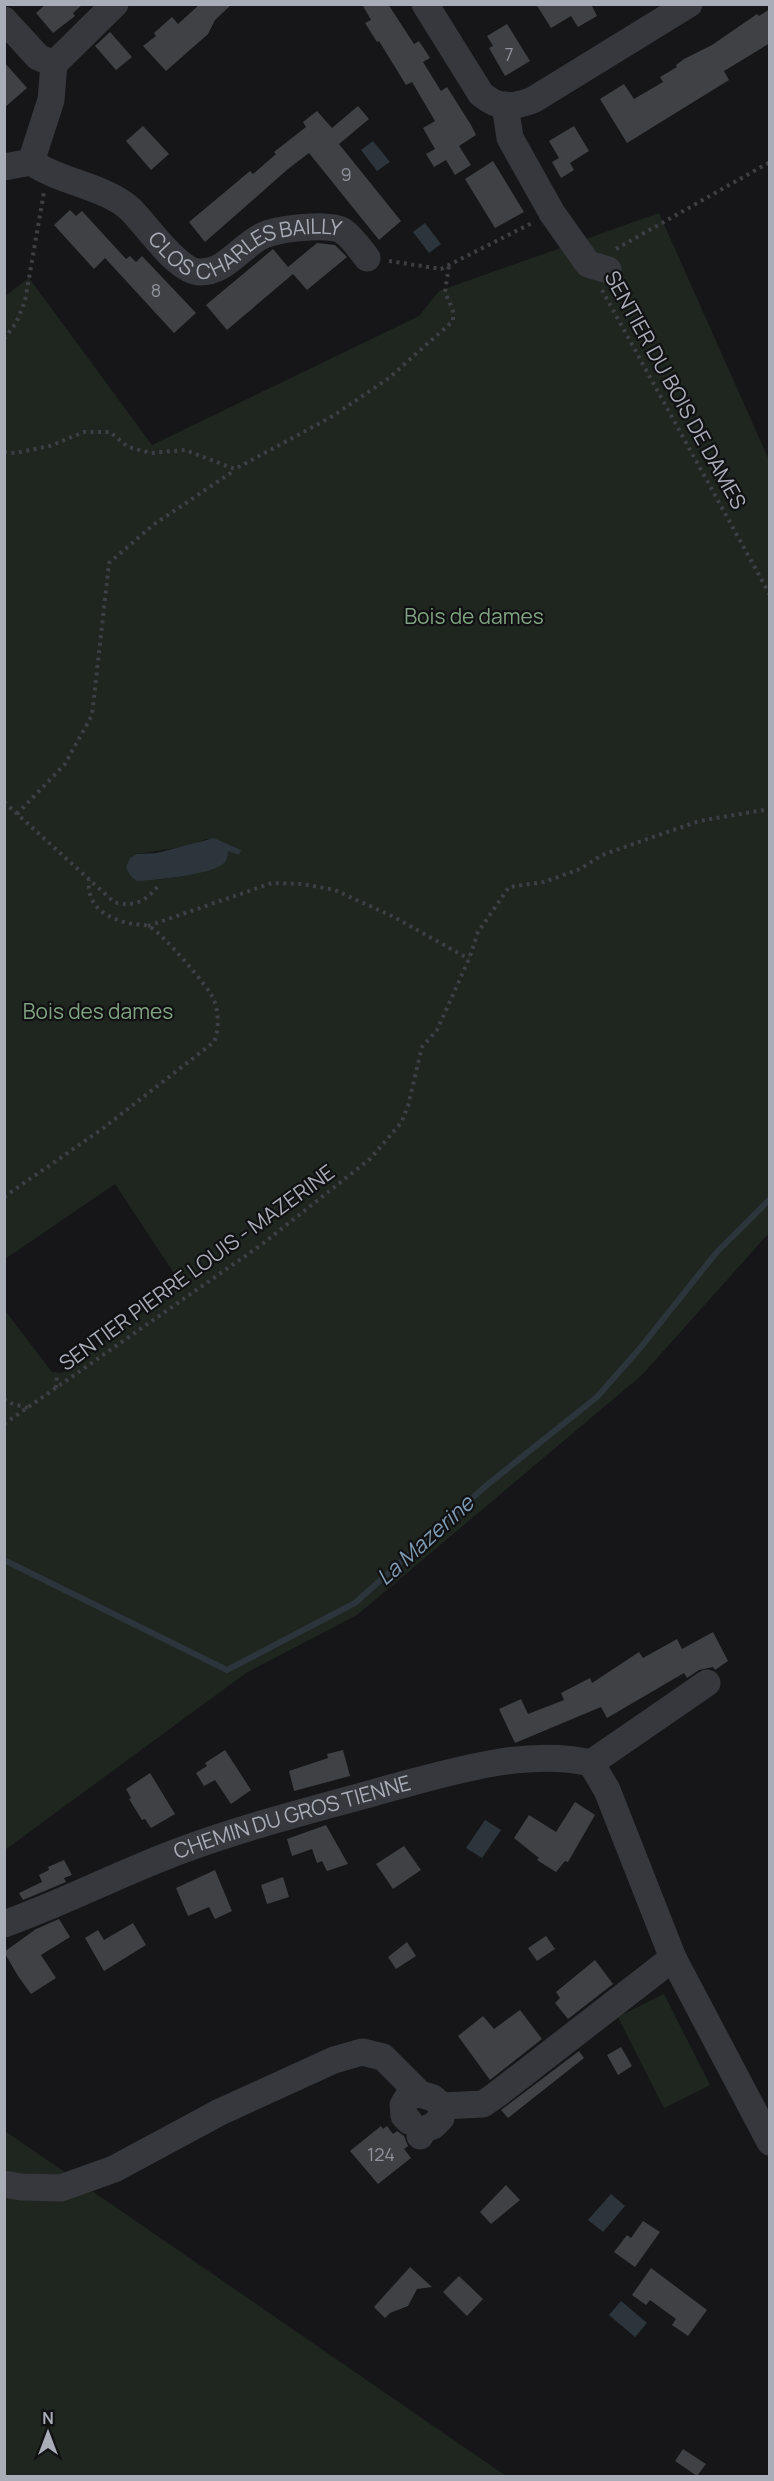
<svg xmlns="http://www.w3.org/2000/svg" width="774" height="2481" viewBox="0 0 774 2481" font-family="Manrope,sans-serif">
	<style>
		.green { fill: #1e261f; fill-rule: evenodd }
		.water { fill: #2c353c }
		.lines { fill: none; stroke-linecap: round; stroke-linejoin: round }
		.stream { stroke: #2c353c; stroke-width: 6 }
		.building { fill: #404145 }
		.path { stroke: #3d3f44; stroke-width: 4; stroke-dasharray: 3 4.5; stroke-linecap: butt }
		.minor { stroke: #37383d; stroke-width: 27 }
		.labels { text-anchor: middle; stroke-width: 4.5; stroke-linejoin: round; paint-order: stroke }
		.number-label { font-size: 18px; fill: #8e929b }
		.street-label { font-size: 21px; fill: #a8adb8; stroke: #111113 }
		.park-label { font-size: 21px; fill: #7fa381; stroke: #111113 }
		.water-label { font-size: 22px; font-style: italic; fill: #7f9bb3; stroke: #111113 }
	</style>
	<rect width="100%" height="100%" fill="#161618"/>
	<g class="green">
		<path d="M 659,213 L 769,460 L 769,1233 L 642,1375 L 357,1615 L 246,1673 L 5,1850 L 4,1309 L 52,1372 L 62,1373 L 181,1284 L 115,1184 L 5,1259 L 5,296 L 29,278 L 152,445 L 419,316 L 439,291 ZM 206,839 L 222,841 L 226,845 L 224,863 L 198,873 L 156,880 L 137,854 L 188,846 Z"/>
		<polygon points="664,1994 710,2085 664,2108 618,2017"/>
		<polygon points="5,2131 506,2476 5,2476"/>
	</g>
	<g class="water">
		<polygon points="373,141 390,162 377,171 361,150"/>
		<polygon points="425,223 441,244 429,253 413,232"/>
		<path d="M 214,838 L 241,850 L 239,855 L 228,851 C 228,856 227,861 223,864 C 210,875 154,880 137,881 C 131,877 129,874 126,867 L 130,858 L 137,854 L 157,853 Z"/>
		<polygon points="485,1820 501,1830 482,1858 466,1848"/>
		<polygon points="611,2194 625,2206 603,2232 588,2220"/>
		<polygon points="621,2301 647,2323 635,2337 609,2315"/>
	</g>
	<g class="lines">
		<polyline class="stream" points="4,1560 227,1670 355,1603 487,1485 597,1397 641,1347 716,1253 770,1199"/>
	</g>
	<g class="building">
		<polygon points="46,4 83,4 73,13 75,16 53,33 36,13"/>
		<polygon points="200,4 232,4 215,20 208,34 166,71 143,46 156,36 154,33 172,17 178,24"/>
		<polygon points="362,4 388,4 414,44 419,41 430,58 423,62 441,91 447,87 471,125 476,135 459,146 471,165 455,175 446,160 434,167 426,154 435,149 423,128 435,121 412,82 406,85 379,41 377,42 365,23 371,20"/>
		<polygon points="536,4 591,4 597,16 578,27 571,16 551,28"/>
		<polygon points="770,9 770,43 724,71 729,80 627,143 600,99 624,84 634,99 663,82 660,77 677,67 676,65 684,59 712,45 757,14 759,16"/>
		<polygon points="507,24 530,61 505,76 489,48 493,46 487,36"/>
		<polygon points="110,32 132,57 116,70 95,46"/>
		<polygon points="4,62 27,88 4,108"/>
		<polygon points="358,106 369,119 339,144 401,221 379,240 309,153 288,169 205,242 189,222 250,171 253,174 276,154 274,152 306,127 303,122 317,111 332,128"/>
		<polygon points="143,126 169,154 151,170 126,141"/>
		<polygon points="574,126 589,151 570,163 574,170 561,178 552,162 559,158 549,141"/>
		<polygon points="493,161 524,212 495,228 465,179"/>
		<polygon points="70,210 76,216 82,211 126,259 130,256 136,262 142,256 196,313 174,333 105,258 94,269 54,225"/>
		<polygon points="317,243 335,245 347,257 307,290 293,274 227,330 206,305 273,249 288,267"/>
		<polygon points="713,1632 728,1661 715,1670 713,1667 699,1670 687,1678 684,1673 607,1718 601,1707 515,1743 499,1709 521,1699 528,1714 564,1700 561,1693 590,1678 592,1683 639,1652 643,1658 677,1639 682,1649"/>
		<polygon points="225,1750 251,1790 231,1804 215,1780 204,1786 196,1773 207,1766 205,1763"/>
		<polygon points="343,1750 350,1776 294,1791 289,1771 328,1758 327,1754"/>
		<polygon points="150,1773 175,1814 151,1828 145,1819 142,1820 129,1799 131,1798 126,1789"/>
		<polygon points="575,1802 595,1815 568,1862 565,1861 556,1872 537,1860 539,1858 514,1838 529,1815 556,1832"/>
		<polygon points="326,1825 348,1864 327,1871 322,1861 317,1863 312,1849 292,1856 287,1839"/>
		<polygon points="404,1846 421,1870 393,1889 376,1864"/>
		<polygon points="64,1860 72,1875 64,1878 66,1882 23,1900 19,1893 42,1882 39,1875 49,1870 48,1867"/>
		<polygon points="215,1870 232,1911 215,1919 209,1907 188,1916 176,1888"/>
		<polygon points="283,1877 289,1897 267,1904 261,1885"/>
		<polygon points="59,1919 70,1937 41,1955 56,1978 31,1994 18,1976 4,1952 36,1929"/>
		<polygon points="133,1923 146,1945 104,1971 85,1938 98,1930 104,1940"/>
		<polygon points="546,1936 555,1949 537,1961 528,1948"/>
		<polygon points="407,1942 416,1956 396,1969 388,1957"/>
		<polygon points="595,1960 613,1984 568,2019 555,2003 560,1998 556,1992"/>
		<polygon points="520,2010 542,2039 490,2080 458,2036 483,2016 494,2029"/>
		<polygon points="621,2047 632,2066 618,2075 607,2055"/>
		<polygon points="579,2051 584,2058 508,2118 501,2110"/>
		<polygon points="381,2126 383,2129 387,2126 393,2134 397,2131 404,2136 408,2146 404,2149 411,2158 378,2184 350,2151"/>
		<polygon points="506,2185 520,2200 491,2224 480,2212"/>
		<polygon points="643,2221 660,2232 635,2267 614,2252 627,2235 631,2238"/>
		<polygon points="410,2267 432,2287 417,2289 408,2306 390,2313 385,2318 374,2307"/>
		<polygon points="651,2268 707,2310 688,2336 672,2325 676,2319 650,2300 646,2305 632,2295"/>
		<polygon points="459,2276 483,2299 467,2316 443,2292"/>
		<polygon points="683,2449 706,2464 697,2476 675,2461"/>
	</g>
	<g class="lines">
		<g class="path">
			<polyline points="616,249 770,162"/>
			<polyline points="389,261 441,269 532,223"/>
			<polyline points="602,290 770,595"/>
			<polyline points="4,339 16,323 25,301 44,192"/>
			<polyline points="4,452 15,453 50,446 84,432 110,432 128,447 151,453 185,450 235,469 333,416 389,378 453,321 453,311 445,292 449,265"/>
			<path d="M 4,802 L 114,902 C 134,908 146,901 159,885"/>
			<polyline points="17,814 65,764 92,715 109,563 153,525 235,470"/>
			<polyline points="148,926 272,883 302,884 335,890 394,917 469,959"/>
			<path d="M 4,1197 L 102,1129 L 214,1042 C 219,1030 219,1013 214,1000 C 210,988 162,933 150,927 C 145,924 138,925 132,924 C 108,919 86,907 89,880"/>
			<polyline points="56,1388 57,1373"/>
			<polyline points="4,1399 13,1404 28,1408"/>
			<polyline points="4,1424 261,1245 370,1159 401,1123 408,1106 422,1047 437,1030 469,959 478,932 509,887 544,882 580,869 602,855 699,821 770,809"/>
		</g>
		<g class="minor">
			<path d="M 425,4 L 481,94 C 499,109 512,108 533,100 L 689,4"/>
			<polyline points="4,20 38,57 54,64 51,100 31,162"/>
			<polyline points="54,64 115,4"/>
			<polyline points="505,105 510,138 552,213 588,264 608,270"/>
			<path id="s1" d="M 31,162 C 60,182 107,187 130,209 C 146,224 177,272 200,272 C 226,272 240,247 262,236 C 276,229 329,222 343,231 C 352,237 360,249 367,258"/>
			<polyline points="4,167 31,162"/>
			<polyline points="591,1763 707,1683"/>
			<path id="s2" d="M 4,1924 C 66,1902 124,1871 185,1849 C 253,1824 324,1807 394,1787 C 454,1771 528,1748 591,1763 L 607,1790 L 673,1958 L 770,2142"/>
			<polyline points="409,2121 404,2116 403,2105 408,2097 420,2094"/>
			<polyline points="420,2136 424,2129 433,2126 441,2118 442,2106"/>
			<polyline points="4,2184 21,2187 61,2188 114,2169 220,2112 334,2060 362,2052 383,2057 420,2094 433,2098 442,2106 483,2104 496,2095 673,1958"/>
		</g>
	</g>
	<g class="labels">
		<g class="number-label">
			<text x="509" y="61">7</text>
			<text x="346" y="181">9</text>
			<text x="156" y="297">8</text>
			<text x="381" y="2161">124</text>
		</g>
		<g class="street-label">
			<text dy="7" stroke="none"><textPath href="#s1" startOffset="252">CLOS CHARLES BAILLY</textPath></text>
			<text transform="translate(675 390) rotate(61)" y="7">SENTIER DU BOIS DE DAMES</text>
			<text transform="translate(197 1268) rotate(-36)" y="7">SENTIER PIERRE LOUIS - MAZERINE</text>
			<text dy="7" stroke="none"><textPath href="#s2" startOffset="308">CHEMIN DU GROS TIENNE</textPath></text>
		</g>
		<g class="park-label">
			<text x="474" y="624">Bois de dames</text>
			<text x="98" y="1019">Bois des dames</text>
		</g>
		<g class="water-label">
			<text transform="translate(425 1540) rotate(-42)" y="8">La Mazerine</text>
		</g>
	</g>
	<rect width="774" height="2481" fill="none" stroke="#a8adb8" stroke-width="12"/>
	<g transform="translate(48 2433)" stroke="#111113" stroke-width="4.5" paint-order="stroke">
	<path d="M0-4.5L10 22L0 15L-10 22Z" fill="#a8adb8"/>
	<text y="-9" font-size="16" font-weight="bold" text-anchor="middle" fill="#a8adb8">N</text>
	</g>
</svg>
